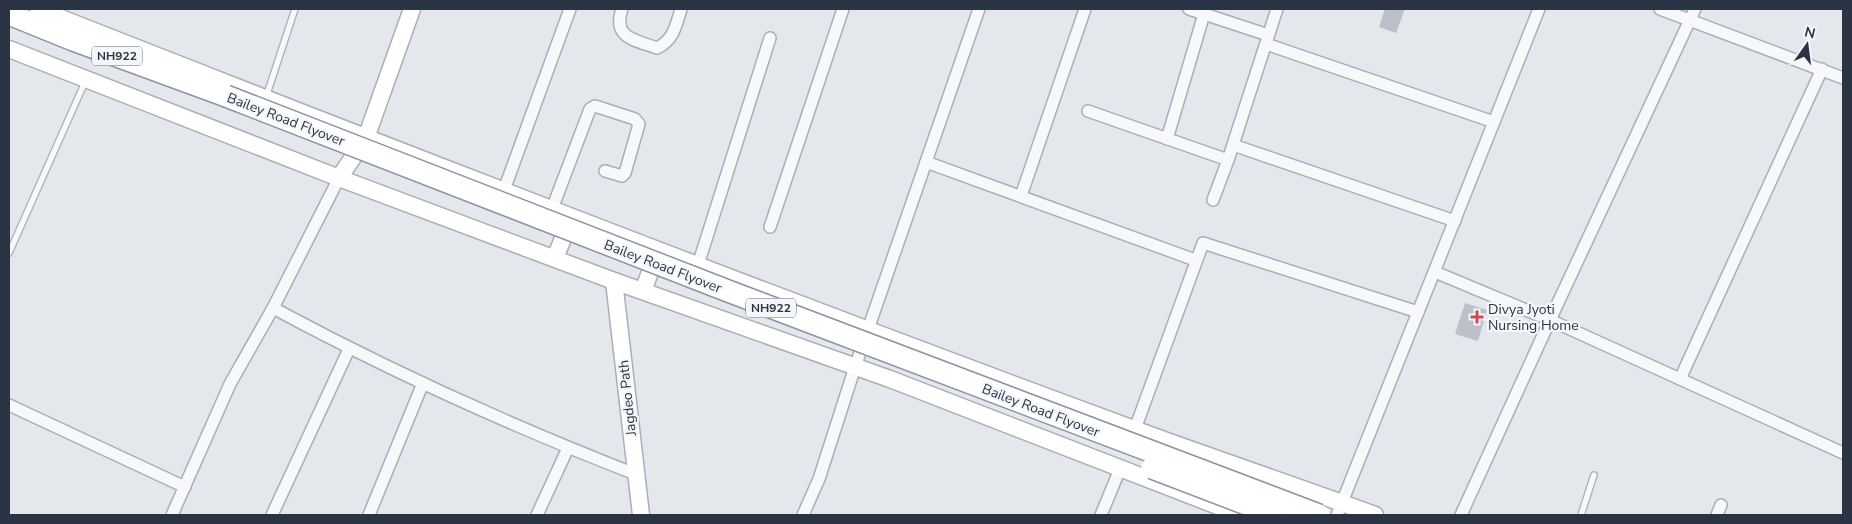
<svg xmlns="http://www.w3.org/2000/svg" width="1852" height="524" viewBox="0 0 1852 524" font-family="'Nunito Sans',sans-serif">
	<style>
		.building { fill: #bbc0ca }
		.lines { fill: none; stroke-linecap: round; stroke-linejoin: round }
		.lane-casing { stroke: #a9aeb7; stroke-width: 8 }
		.street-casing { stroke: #a9aeb7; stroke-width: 14 }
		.secondary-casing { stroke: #a9aeb7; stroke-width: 19 }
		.highway-casing { stroke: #8b94a3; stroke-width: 24 }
		.lane { stroke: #f7f8fa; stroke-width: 5.5 }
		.street { stroke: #f7f8fa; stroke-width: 11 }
		.secondary { stroke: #fff; stroke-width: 16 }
		.highway { stroke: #fff; stroke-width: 21 }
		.highway-bridge-casing { stroke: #8b94a3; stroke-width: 24; stroke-linecap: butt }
		.highway-bridge { stroke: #fff; stroke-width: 21 }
		.poi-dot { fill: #d1495b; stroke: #f4f6f9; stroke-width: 2 }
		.labels { text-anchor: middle; stroke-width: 4.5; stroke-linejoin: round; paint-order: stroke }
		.shield { fill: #f4f6f9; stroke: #676e7b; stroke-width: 1 }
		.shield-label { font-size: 12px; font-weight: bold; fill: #2b3445 }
		.street-label { font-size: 14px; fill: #2b3445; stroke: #f4f6f9 }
		.poi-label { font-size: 14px; fill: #2b3445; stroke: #f4f6f9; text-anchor: start }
	</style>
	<rect width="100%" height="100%" fill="#e4e7ec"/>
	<g class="building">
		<polygon points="1385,9 1405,9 1396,33 1379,27"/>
		<polygon points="1465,303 1487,310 1478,341 1455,334"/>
	</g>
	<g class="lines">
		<g class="lane-casing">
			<g id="lane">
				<polyline points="266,97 295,9"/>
				<polyline points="9,253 85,82"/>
				<polyline points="1581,515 1594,475"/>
			</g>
		</g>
		<g class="street-casing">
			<g id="street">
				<path d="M 622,9 C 612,38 635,40 657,48 C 674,40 676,25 681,9"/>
				<polyline points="1189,9 1268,35"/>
				<polyline points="1660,9 1843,78"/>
				<polyline points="1266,44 1494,122"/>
				<polyline points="1088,111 1228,160"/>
				<polyline points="1167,139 1204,14"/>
				<polyline points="1233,145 1455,221"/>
				<polyline points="926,162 1195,260"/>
				<polyline points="504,190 570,9"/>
				<polyline points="1021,196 1085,9"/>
				<polyline points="1213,200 1228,160 1277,9"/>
				<polyline points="552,209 590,109 595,106 635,119 639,124 625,173 622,176 605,171"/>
				<polyline points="770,227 843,9"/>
				<polyline points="698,265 770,38"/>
				<polyline points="1435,272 1550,320 1843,453"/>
				<path d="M 273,308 C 390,371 512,426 635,474"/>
				<polyline points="1680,379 1822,69"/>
				<polyline points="9,405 185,487"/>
				<polyline points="1135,429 1203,243 1418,312"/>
				<polyline points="172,515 230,384 273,308 339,178"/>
				<polyline points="272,515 349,349"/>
				<polyline points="369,515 423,383"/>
				<polyline points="537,515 568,448"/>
				<polyline points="803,515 819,479 855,367 979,9"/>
				<polyline points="1101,515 1120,469"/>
				<polyline points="1337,515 1539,9"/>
				<polyline points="1461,515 1550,320 1695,9"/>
				<polyline points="1717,515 1721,505"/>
			</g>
		</g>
		<g class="secondary-casing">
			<g id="secondary">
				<path d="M 38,9 C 401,152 765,293 1131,428 C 1212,458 1294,485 1375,515"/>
				<polyline points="9,49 339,178 614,281 890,379 1241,515"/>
				<polyline points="339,178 366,138 412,9"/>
				<polyline points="555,258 571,219"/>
				<polyline points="614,281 641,515"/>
				<polyline points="643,291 658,251"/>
			</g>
		</g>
		<g class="highway-casing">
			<polyline id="highway" points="9,14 73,40 226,96"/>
		</g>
		<use href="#lane" class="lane"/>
		<use href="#street" class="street"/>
		<use href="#secondary" class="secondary"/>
		<use href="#highway" class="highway"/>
		<g class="highway-bridge-casing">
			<g id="highway-bridge">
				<polyline points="226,96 728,291 1319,515"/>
				<polyline points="1152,468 1275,515"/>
			</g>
		</g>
		<use href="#highway-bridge" class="highway-bridge"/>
	</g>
	<path class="poi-dot" d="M1474.5 309.5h5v5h5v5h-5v5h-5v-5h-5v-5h5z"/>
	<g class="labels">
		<g class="shield">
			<rect x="92" y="46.5" width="50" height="19" rx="4"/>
			<rect x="746" y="298.5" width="50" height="19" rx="4"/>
		</g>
		<g class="shield-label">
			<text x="117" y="60">NH922</text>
			<text x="771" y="312">NH922</text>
		</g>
		<g class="street-label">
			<text transform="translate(286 119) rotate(21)" y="5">Bailey Road Flyover</text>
			<text transform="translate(663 266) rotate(21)" y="5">Bailey Road Flyover</text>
			<text transform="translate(627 398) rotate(-96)" y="5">Jagdeo Path</text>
			<text transform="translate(1041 410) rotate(21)" y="5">Bailey Road Flyover</text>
		</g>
		<g class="poi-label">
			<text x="1488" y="314">Divya Jyoti<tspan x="1488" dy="16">Nursing Home</tspan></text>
		</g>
	</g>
	<rect width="1852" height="524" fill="none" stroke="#2b3445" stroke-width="20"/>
	<g transform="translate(1807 45) rotate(14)" stroke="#f4f6f9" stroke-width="4" paint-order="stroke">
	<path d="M0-4L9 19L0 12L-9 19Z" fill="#2b3445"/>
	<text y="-8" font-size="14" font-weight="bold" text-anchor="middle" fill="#2b3445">N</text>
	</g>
</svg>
